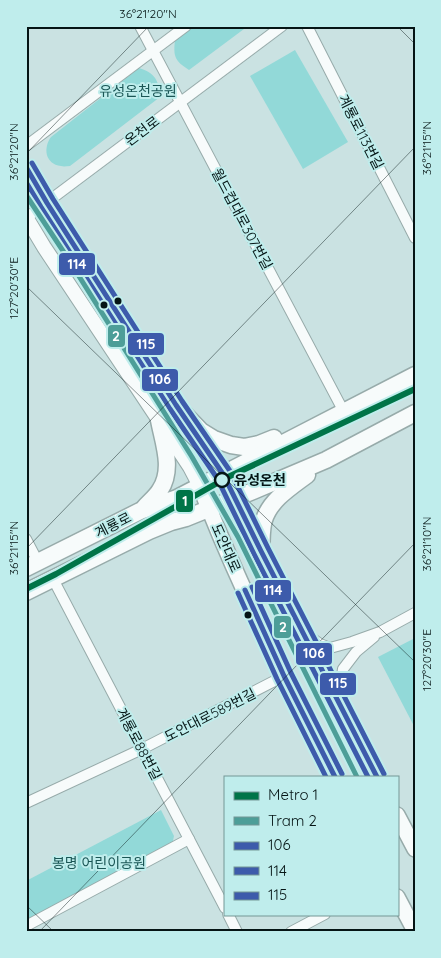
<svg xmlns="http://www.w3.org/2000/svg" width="441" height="958" viewBox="0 0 441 958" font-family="Quicksand,'Noto Sans KR',sans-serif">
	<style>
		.green { fill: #92d9d8 }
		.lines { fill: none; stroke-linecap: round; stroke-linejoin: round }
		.minor-casing { stroke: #97abaa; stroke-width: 12 }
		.tertiary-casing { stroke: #97abaa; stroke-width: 16 }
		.secondary-casing { stroke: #97abaa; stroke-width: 18 }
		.primary-casing { stroke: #97abaa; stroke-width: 19 }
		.minor { stroke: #f7fbfb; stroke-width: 10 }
		.tertiary { stroke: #f7fbfb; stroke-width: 14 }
		.secondary { stroke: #f7fbfb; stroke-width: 15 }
		.primary { stroke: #f7fbfb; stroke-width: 16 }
		.bus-1-casing { stroke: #bfedec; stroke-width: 9 }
		.bus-2-casing { stroke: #bfedec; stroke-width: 9 }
		.bus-3-casing { stroke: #bfedec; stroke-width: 9 }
		.bus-1 { stroke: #3d5bab; stroke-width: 5 }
		.bus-2 { stroke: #3d5bab; stroke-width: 5 }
		.bus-3 { stroke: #3d5bab; stroke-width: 5 }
		.tram-1-casing { stroke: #bfedec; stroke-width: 9 }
		.tram-1 { stroke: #4d9e98; stroke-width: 5 }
		.metro-1-casing { stroke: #bfedec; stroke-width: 10 }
		.metro-1 { stroke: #007448; stroke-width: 6 }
		.ticks { fill: none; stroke: #051515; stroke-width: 1; stroke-opacity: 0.45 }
		.bus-dot { fill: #051515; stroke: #bfedec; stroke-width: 2 }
		.stop-dot { fill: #bfedec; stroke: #051515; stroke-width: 2.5 }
		.labels { text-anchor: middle; stroke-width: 4; stroke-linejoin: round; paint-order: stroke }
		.park-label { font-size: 14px; fill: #1a5655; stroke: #bfedec }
		.street-label { font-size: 14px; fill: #051515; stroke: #bfedec }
		.stop-label { font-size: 14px; font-weight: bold; fill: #051515; stroke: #bfedec; text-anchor: start }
		.line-badge { stroke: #bfedec; stroke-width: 2 }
		.badge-label { font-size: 14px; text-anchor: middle; font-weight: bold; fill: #fff }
		.neatline { fill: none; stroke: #051515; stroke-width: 2 }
		.ticks-label { font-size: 12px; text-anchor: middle; fill: #051515 }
	</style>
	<rect width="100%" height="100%" fill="#cae2e2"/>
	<g class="green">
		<path d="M 193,26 L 248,26 L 189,70 C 175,61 173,57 175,40 Z"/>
		<polygon points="295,50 348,142 303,169 250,76"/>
		<path d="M 139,68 C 155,73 159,80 160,97 L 70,166 C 67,166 64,167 61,166 C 45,164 43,148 51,137 Z"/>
		<polygon points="415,638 415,728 378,657"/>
		<polygon points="161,810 174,836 172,845 26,921 26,881"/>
	</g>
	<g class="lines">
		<g class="minor-casing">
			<g id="minor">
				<polyline points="140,26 344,412"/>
				<polyline points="307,26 415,238"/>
				<polyline points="26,146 186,26"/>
				<polyline points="26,218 282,26"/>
				<polyline points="26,539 38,562"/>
				<polyline points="53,579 225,908"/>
				<polyline points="305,633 320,644 330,648 352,642 380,632 415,613"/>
				<polyline points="338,701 343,669 356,652 374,637"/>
				<polyline points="26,803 142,749 284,676"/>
				<polyline points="228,914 237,932"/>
				<polyline points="26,926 189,839"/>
				<polyline points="291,932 325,914"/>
			</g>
		</g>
		<g class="tertiary-casing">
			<g id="tertiary">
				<polyline points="26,167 47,203 176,405 223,474"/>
				<polyline points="26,217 44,247 190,467 200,486"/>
			</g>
		</g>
		<g class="secondary-casing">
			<g id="secondary">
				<polyline points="223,474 261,551 377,777"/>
				<path d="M 200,486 C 239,586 287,682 335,777"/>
				<polyline points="397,815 415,849"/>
				<polyline points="397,897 415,931"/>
			</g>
		</g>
		<g class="primary-casing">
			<g id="primary">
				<polyline points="176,405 201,431 214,439 231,445 244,447 259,444 274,438"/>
				<path d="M 144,508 C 149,502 156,497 160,490 C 174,469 163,442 159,420"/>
				<path d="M 261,551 C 262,541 261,529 264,520 C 270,500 291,487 307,475"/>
				<polyline points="26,568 140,511 177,498 200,486 415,375"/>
				<polyline points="26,592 149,531 171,522 186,518 253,491 326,460 415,413"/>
			</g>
		</g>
		<use href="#minor" class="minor"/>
		<use href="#tertiary" class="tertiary"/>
		<use href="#secondary" class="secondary"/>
		<use href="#primary" class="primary"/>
		<g class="bus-1-casing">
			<g id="bus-1">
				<polyline points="26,167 47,203 176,405 223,474 261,551 377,777"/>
				<polyline points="245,590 284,676 335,777"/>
			</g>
		</g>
		<g class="bus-2-casing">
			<g id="bus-2">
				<polyline points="26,182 41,207 170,409 217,478 254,554 368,777"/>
				<polyline points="238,593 277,679 326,777"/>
			</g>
		</g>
		<g class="bus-3-casing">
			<g id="bus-3">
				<polyline points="32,163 53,199 182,401 230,471 268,548 384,774"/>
				<polyline points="252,587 291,673 342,774"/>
			</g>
		</g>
		<use href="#bus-1" class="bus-1"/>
		<use href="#bus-2" class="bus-2"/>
		<use href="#bus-3" class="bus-3"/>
		<g class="tram-1-casing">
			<polyline id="tram-1" points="26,195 67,257 192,457 238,537 357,777"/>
		</g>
		<use href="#tram-1" class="tram-1"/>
		<g class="metro-1-casing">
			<polyline id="metro-1" points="26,589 56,574 228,477 415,389"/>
		</g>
		<use href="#metro-1" class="metro-1"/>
	</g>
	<path class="ticks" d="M 397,26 L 415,44M 26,154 L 149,26M 26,286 L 415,662M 26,549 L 415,147M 26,905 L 54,932M 39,932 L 415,543"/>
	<g class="bus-dot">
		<circle cx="118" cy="301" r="4.5"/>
		<circle cx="104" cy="305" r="4.5"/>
		<circle cx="248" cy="615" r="4.5"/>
	</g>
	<circle class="stop-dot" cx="222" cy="480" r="7"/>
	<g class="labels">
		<g class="park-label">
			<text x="138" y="96">유성온천공원</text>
			<text x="99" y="868">봉명 어린이공원</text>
		</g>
		<g class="street-label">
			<text transform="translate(142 131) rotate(-37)" y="5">온천로</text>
			<text transform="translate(361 132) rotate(63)" y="5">계룡로113번길</text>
			<text transform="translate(242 219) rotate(62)" y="5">월드컵대로307번길</text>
			<text transform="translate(113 525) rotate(-27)" y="5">계룡로</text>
			<text transform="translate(226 548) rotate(66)" y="5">도안대로</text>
			<text transform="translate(210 715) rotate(-27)" y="5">도안대로589번길</text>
			<text transform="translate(139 744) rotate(62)" y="5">계룡로88번길</text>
		</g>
		<g class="stop-label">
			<text x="234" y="485">유성온천</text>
		</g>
	</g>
	<g class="line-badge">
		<rect x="58" y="252" width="38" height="24" rx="5" fill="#3d5bab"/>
		<rect x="107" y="324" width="19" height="24" rx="5" fill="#4d9e98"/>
		<rect x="127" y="332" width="38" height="24" rx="5" fill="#3d5bab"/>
		<rect x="141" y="368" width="38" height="24" rx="5" fill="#3d5bab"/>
		<rect x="175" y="489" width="19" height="24" rx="5" fill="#007448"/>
		<rect x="254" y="579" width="38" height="24" rx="5" fill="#3d5bab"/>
		<rect x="273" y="615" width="19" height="24" rx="5" fill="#4d9e98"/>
		<rect x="295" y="642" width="38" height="24" rx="5" fill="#3d5bab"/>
		<rect x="319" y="672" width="38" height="24" rx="5" fill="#3d5bab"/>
	</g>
	<g class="badge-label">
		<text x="77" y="269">114</text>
		<text x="116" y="341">2</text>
		<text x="146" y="349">115</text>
		<text x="160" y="384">106</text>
		<text x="185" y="506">1</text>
		<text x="273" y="595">114</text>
		<text x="283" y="632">2</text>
		<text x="314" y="658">106</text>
		<text x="338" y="688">115</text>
	</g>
	<rect width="441" height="958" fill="none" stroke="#bfedec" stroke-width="55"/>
	<rect x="224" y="776" width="175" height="140" fill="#bfedec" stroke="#759796"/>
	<rect x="234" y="792" width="25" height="8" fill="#007448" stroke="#759796"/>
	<text x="268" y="800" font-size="15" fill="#051515">Metro 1</text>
	<rect x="234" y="817" width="25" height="8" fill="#4d9e98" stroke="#759796"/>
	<text x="268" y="826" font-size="15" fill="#051515">Tram 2</text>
	<rect x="234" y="842" width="25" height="8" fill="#3d5bab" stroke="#759796"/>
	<text x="268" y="850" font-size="15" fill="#051515">106</text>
	<rect x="234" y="867" width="25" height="8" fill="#3d5bab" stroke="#759796"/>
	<text x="268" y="876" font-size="15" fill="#051515">114</text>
	<rect x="234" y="892" width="25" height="8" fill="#3d5bab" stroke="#759796"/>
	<text x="268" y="900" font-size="15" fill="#051515">115</text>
	<rect x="28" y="28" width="386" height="902" class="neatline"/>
	<g class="ticks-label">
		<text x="148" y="18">36°21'20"N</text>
		<text transform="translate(427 148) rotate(-90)" y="4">36°21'15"N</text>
		<text transform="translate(14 152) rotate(-90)" y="4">36°21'20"N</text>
		<text transform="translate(14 288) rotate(-90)" y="4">127°20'30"E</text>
		<text transform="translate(427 544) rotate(-90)" y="4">36°21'10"N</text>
		<text transform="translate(14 548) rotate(-90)" y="4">36°21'15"N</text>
		<text transform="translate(427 660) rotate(-90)" y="4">127°20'30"E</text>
	</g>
</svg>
